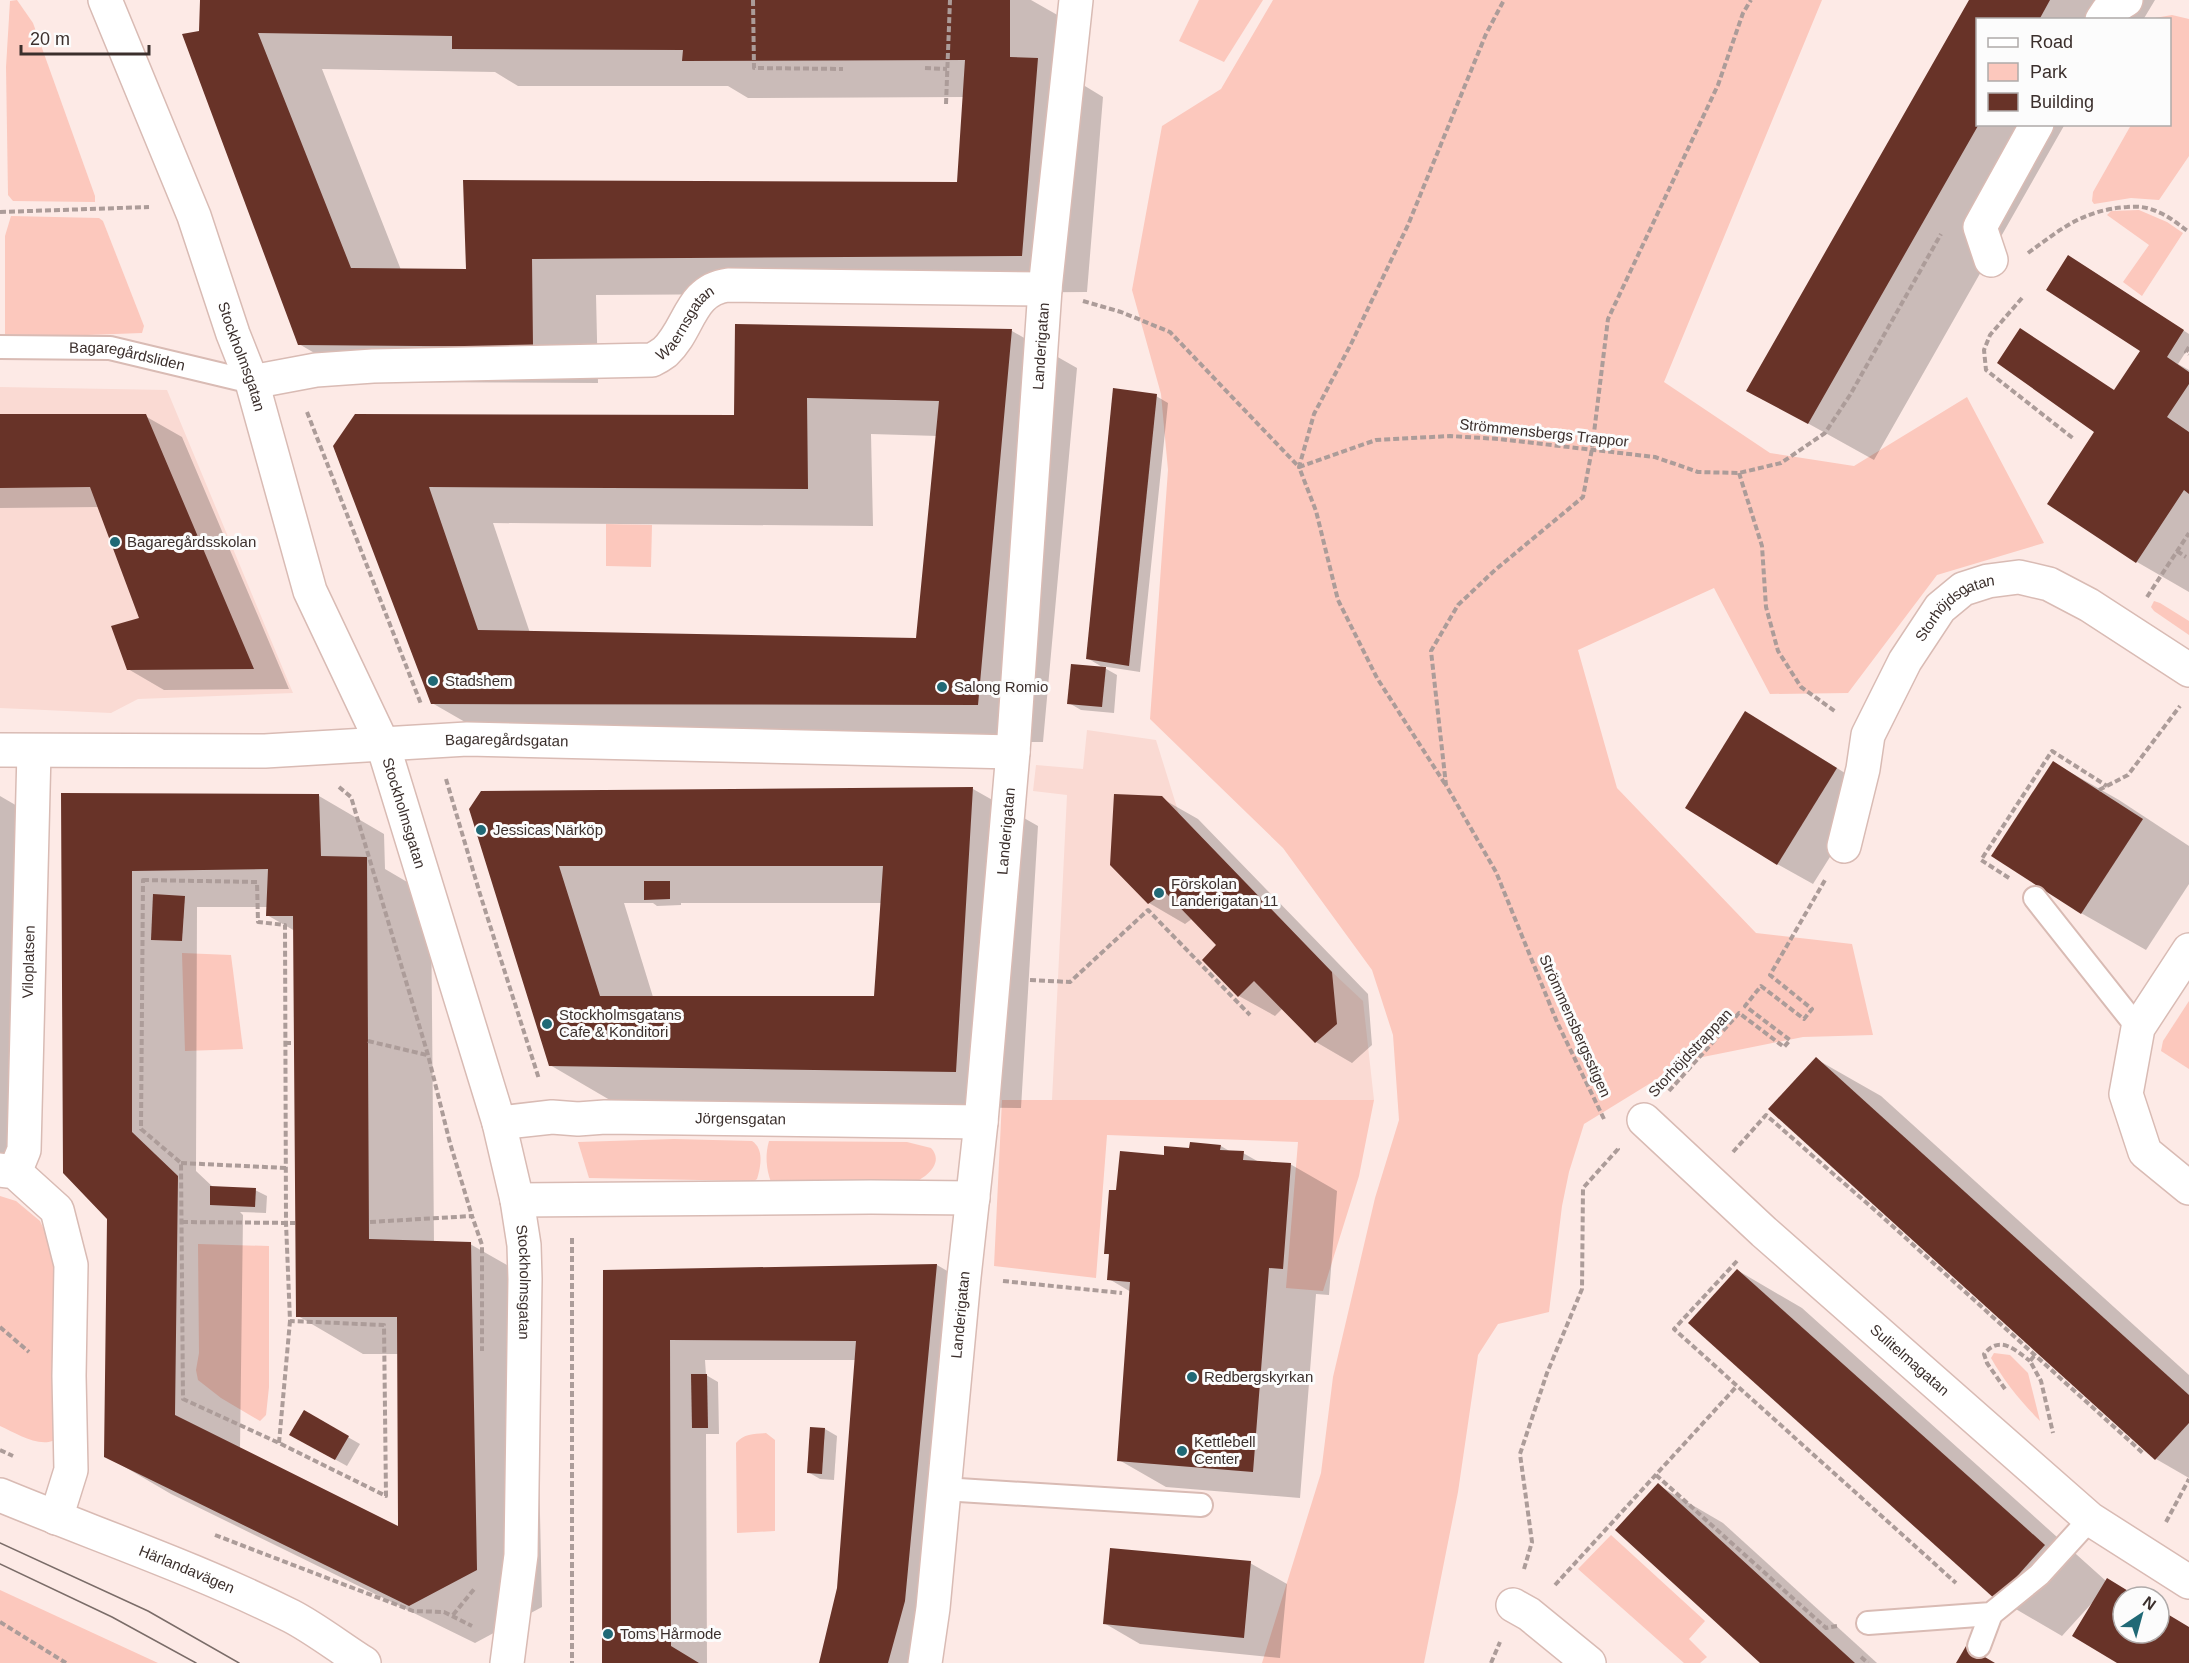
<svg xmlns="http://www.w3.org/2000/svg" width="2189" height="1663" viewBox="0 0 2189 1663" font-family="Helvetica,sans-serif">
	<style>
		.built { fill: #fadad3 }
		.green { fill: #fcc8bd }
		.shadow { fill: #0003; fill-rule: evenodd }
		.building { fill: #683328; fill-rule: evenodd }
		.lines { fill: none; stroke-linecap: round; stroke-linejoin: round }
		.service-casing { stroke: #d9bbb4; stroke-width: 26 }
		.minor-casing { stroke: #d9bbb4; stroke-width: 36 }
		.tertiary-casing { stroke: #d9bbb4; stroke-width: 36 }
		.path { stroke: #ac9c99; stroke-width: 4; stroke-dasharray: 6 3; stroke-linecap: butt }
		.service { stroke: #fff; stroke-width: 22 }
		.minor { stroke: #fff; stroke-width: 33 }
		.tertiary { stroke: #fff; stroke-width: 33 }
		.tram { stroke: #7a6c68; stroke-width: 1.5 }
		.poi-dot { fill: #206976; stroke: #fcfcfc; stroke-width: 2 }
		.labels { text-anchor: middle; stroke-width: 6; stroke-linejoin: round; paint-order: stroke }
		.street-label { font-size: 15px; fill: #3b2f2c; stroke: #fcfcfc }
		.poi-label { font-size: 15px; fill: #3b2f2c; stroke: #fcfcfc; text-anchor: start }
	</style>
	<rect width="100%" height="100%" fill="#fdeae6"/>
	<g class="built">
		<polygon points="0,387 167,390 293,693 138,699 111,713 0,708"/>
		<polygon points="1087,730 1156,740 1179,814 1332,972 1363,1001 1374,1100 1052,1100 1067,795 1033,791 1036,765 1083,769"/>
	</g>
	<g class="green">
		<polygon points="17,0 33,23 95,196 95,202 13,201 8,195 6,67 10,1"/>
		<polygon points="1199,0 1263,0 1224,62 1179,41"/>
		<polygon points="1273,0 1822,0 1664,382 1770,453 1854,466 1967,397 2044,543 1937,575 1848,693 1770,694 1714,588 1578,650 1617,788 1756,933 1852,944 1873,1035 1803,1037 1688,1060 1584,1124 1569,1172 1562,1206 1549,1312 1498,1324 1478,1355 1458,1492 1424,1663 1262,1663 1321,1473 1333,1377 1375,1198 1399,1120 1393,1035 1372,970 1283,848 1150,719 1168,470 1161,394 1132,290 1162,126 1221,89"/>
		<polygon points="2172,15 2189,19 2189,156 2159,200 2131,198 2094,204 2092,201 2093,192 2131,125 2170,124 2170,20 2149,19"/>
		<polygon points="2139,210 2167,222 2183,233 2142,296 2123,282 2149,245 2107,215 2111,211"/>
		<polygon points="11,216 99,218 103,221 144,326 142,333 5,338 5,236"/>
		<polygon points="606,524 652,525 651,567 606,566"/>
		<polygon points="2154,601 2160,603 2189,621 2189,635 2154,611 2151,607"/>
		<polygon points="182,953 231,955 243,1049 185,1051"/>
		<polygon points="2189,1001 2189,1069 2161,1051 2163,1041"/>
		<polygon points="1002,1100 1374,1100 1359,1176 1323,1291 1286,1288 1298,1142 1107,1135 1096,1278 994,1266"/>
		<path d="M 674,1139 L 752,1141 C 764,1149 761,1166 757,1179 L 754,1181 L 589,1178 L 578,1142 Z"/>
		<path d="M 769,1141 L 907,1142 L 931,1148 C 944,1162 928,1176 915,1182 L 771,1182 C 766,1169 765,1154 769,1141 Z"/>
		<path d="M 0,1196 L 16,1201 L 40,1221 L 52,1247 L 55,1276 L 55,1440 C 38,1448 16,1433 0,1426 Z"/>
		<polygon points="198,1244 269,1246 269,1387 266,1415 260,1421 221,1398 198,1380 196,1370 199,1353"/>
		<path d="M 1994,1353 L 2010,1355 L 2028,1373 L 2040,1421 C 2021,1402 2004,1381 1991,1358 Z"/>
		<path d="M 766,1433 L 775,1440 L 775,1531 L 737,1533 L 736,1443 C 744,1433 755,1434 766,1433 Z"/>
		<polygon points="1611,1535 1705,1621 1689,1639 1707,1657 1700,1663 1684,1663 1578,1569"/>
		<polygon points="0,1590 158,1663 0,1663"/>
	</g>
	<g class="shadow">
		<path d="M 201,0 L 1031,0 L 1075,25 L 1075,80 L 1103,97 L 1087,292 L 596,295 L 598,383 L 364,382 L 299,344 L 201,32 ZM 322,69 L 495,72 L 518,86 L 728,86 L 748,98 L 964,97 L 959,183 L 465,181 L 467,271 L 401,270 Z"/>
		<polygon points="1971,0 2155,0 2143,20 1978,20 1978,124 2065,124 1874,460 1748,390"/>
		<polygon points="2081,264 2189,334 2189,347 2178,364 2189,370 2189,592 2137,562 2049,504 2096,432 2115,391 2141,350"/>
		<path d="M 736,326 L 1012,331 L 1077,368 L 1043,742 L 498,741 L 432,703 L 334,447 L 735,416 ZM 871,434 L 938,436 L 917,640 L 530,633 L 493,523 L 873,526 Z"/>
		<polygon points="1156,396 1168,403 1140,672 1101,666 1117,675 1114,713 1081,710 1069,703 1104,668 1087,658"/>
		<polygon points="0,415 145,416 182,437 289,689 164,690 128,669 141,619 99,507 0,508"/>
		<polygon points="1781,733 1872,790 1813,884 1777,864"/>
		<polygon points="2054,763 2119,800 2189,846 2189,884 2146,950 2081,913"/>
		<path d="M 973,789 L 1038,826 L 1021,1108 L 615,1103 L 550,1065 L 481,793 ZM 624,903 L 653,903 L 657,906 L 681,905 L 681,903 L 882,903 L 875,998 L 653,997 Z"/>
		<path d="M 63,794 L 319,796 L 384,834 L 385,869 L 431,896 L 434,1243 L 470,1244 L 535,1281 L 542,1607 L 475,1643 L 171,1494 L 106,1456 L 108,1218 ZM 197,907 L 268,907 L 267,915 L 295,931 L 298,1316 L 363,1354 L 399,1354 L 400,1528 L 240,1449 L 243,1215 L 240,1212 L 266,1213 L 267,1196 L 255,1190 L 214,1188 L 196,1171 Z"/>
		<polygon points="0,796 31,814 24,1166 0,1168"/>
		<polygon points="1161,798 1198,819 1368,994 1372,1045 1352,1063 1316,1042 1283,1008 1275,1016 1239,996 1218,945 1193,918 1185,924 1149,903 1112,865"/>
		<polygon points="1816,1059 1881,1096 2189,1375 2189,1478 2156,1459 1770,1109"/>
		<polygon points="1221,1146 1231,1152 1243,1153 1259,1162 1290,1164 1337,1191 1329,1295 1316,1294 1300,1498 1166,1487 1119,1460 1131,1292 1109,1279 1111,1256 1106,1253 1118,1192 1165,1156 1191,1150"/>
		<polygon points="937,1265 973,1286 929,1663 820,1663 838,1588 856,1360 705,1360 706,1375 718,1382 719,1434 706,1434 707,1663 604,1663 604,1271"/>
		<polygon points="1737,1270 1802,1308 2106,1581 2137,1597 2123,1597 2123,1633 2159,1633 2159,1610 2189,1628 2189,1663 2119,1663 2092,1603 2062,1636 1997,1598"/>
		<polygon points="304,1412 360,1444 347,1466 291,1435"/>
		<polygon points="825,1429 837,1436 834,1480 820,1479 808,1472"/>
		<polygon points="1658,1485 1723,1523 1877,1663 1763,1663"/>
		<polygon points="1250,1563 1287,1584 1280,1658 1140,1644 1104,1623"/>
	</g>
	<g class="building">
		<path d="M 200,0 L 1010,0 L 1010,57 L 1038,58 L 1022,256 L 532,259 L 533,347 L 298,345 L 182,34 L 199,31 ZM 258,33 L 452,36 L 452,49 L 683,50 L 682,61 L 965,60 L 957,182 L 463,180 L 466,269 L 351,268 Z"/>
		<polygon points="1969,0 2050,0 2039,20 1978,20 1978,124 1979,124 1808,424 1746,391"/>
		<polygon points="2068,255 2184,330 2167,357 2189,372 2189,384 2167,417 2189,432 2189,494 2184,490 2136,563 2047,504 2094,432 1997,363 2020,328 2114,390 2140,351 2046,290"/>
		<path d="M 735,324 L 1012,329 L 978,705 L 431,704 L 333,446 L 355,414 L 734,415 ZM 807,398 L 939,401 L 916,638 L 478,630 L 429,487 L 808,489 Z"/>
		<polygon points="1113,388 1157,394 1129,666 1086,659"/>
		<polygon points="0,414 146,414 254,669 127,670 111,626 139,618 90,487 0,488"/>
		<polygon points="1071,664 1106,667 1102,707 1067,704"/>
		<polygon points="1745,711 1837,768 1777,865 1685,808"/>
		<polygon points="2053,761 2143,819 2081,914 1991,856"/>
		<path d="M 973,787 L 956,1072 L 549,1066 L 469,809 L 481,791 ZM 559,866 L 883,866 L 874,996 L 600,996 Z"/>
		<path d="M 61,793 L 319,794 L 321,856 L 367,857 L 369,1239 L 471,1242 L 477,1570 L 409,1606 L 104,1457 L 107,1219 L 63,1173 ZM 268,869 L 266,916 L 293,916 L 296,1317 L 397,1317 L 398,1526 L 175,1415 L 178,1176 L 132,1132 L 132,871 Z"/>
		<polygon points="1114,794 1162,796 1332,972 1337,1024 1315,1043 1254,981 1238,997 1202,960 1216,945 1165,892 1148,904 1110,865"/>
		<polygon points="644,881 670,881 670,899 644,900"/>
		<polygon points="153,894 185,896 182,941 151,940"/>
		<polygon points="1816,1057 2189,1395 2189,1423 2155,1460 1768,1109"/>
		<polygon points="1190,1142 1221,1145 1220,1150 1244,1151 1243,1160 1291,1163 1283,1269 1269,1268 1253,1472 1117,1461 1130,1282 1107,1280 1109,1254 1104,1254 1109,1190 1116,1190 1120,1151 1164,1155 1164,1146 1189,1148"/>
		<polygon points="210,1186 256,1188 255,1207 210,1205"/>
		<polygon points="937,1264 905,1601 888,1663 819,1663 837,1588 856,1341 670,1340 671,1646 699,1663 602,1663 603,1270"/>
		<polygon points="1737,1269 2045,1545 1996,1600 1688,1323"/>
		<polygon points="691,1374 707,1374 708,1428 692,1428"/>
		<polygon points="304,1410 349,1436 335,1460 289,1435"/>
		<polygon points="810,1427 825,1428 822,1474 807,1473"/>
		<polygon points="1658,1483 1855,1663 1760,1663 1709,1616 1615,1530"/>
		<polygon points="1110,1548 1251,1561 1244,1638 1103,1624"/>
		<polygon points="2107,1578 2138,1597 2123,1597 2123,1633 2159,1633 2159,1609 2189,1627 2189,1663 2117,1663 2072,1636"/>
		<polygon points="1966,1646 1995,1663 1956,1663"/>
	</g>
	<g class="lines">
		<g class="service-casing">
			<g id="service">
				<path id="s1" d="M 0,347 L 110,348 L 252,382"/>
				<polyline points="2035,898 2138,1028"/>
				<polyline points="943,1489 1201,1505"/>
				<polyline points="1868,1623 1991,1614 2039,1575 2090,1519"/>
				<polyline points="1979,1646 1991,1614"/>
			</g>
		</g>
		<g class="minor-casing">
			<g id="minor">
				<path id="s2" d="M 105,0 L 194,216 L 233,334 L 252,382 L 310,591 L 383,745 L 499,1123 L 517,1200 L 524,1245 L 525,1279 L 521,1555 L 507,1663"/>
				<polyline points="2102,20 2108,11 2126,0"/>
				<polyline points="1991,260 1980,227 2037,124"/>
				<path id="s3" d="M 252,382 L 316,370 L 373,366 L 652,360 C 656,358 661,355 665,352 C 690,329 689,290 728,285 L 1045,289"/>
				<path id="s4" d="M 0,750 L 265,751 L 467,739 L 1013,752"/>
				<path id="s5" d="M 1844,846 L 1863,769 L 1868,735 L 1905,661 L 1940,608 L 1963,589 L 1988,581 L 2019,577 L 2049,584 L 2089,605 L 2189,670"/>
				<polyline points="2189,950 2138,1028 2126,1094 2145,1152 2189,1188"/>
				<path id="s6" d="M 1644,1120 L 1764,1232 L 2090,1519 L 2189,1582"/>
				<path id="s7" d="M 499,1123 L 552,1117 L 578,1119 L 605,1117 L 981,1122"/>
				<polyline points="0,1170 15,1172 57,1210 71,1265 69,1376 71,1470 56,1518"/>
				<path id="s8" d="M 15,1172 L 24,1150 L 34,751"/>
				<polyline points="517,1200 871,1197 973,1198"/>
				<polyline points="1513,1605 1529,1614 1589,1663"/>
				<path id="s9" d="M 925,1663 L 933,1608 L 964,1277 L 981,1122 L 1013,752 L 1045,289 L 1076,0"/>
			</g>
		</g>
		<g class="tertiary-casing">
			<g id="tertiary">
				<path id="s10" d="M 0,1495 C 97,1535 197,1569 291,1616 C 316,1629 340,1648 364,1663"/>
			</g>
		</g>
		<g class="path">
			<polyline points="753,0 754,68 843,69"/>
			<polyline points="925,68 947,69"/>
			<polyline points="946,104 950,0"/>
			<polyline points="0,212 149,207"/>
			<path d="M 2028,253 C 2061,229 2083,210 2127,207 C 2138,206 2148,207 2158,212 C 2169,216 2179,225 2189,232"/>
			<polyline points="2022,298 1990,335 1984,350 1986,370 2074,439"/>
			<polyline points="1083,301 1121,312 1170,332 1299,467 1376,440 1450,436 1499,439 1655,457 1698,472 1739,473 1781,463 1825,433 1850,395 1941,234"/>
			<polyline points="2189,347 2186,352 2189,354"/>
			<polyline points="307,412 421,704"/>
			<polyline points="1739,473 1762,546 1766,607 1778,651 1801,687 1836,712"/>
			<polyline points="2177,551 2186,557"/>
			<polyline points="2147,597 2189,533"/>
			<polyline points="446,779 480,894 539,1079"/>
			<polyline points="1445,784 1377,678 1338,600 1316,511 1299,467 1314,414 1351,344 1408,225 1486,34 1504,0"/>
			<polyline points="339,787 351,797 428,1055 450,1143 472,1216"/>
			<polyline points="2099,790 2128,775 2180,706"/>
			<polyline points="2009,878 1981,860 2052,751 2107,786"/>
			<polygon points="143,880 257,882 258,922 285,925 286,1223 290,1321 384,1325 386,1496 279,1443 183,1399 181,1163 141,1129"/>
			<polyline points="1030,980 1070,982 1148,910 1250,1015"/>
			<polyline points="368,1041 427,1055"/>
			<polyline points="285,1043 294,1043"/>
			<polyline points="1669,1091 1739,1013 1784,1047 1790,1040 1745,1006 1761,986 1804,1019 1812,1009 1770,975 1825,880"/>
			<polyline points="1604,1119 1557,1022 1496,872 1446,785 1431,651 1458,605 1495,570 1583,497 1592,449 1608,319 1718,85 1743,13 1751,0"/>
			<polyline points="1733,1152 1766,1115 1877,1212 2144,1454"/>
			<polyline points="181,1163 286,1168"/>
			<polyline points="182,1222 295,1223"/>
			<polyline points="370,1222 472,1216 482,1245 482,1351"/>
			<polyline points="572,1238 572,1663"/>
			<polyline points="1737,1261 1674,1329 1956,1583"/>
			<polyline points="1003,1281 1122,1293"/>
			<polyline points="0,1327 29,1352"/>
			<polyline points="2034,1356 2030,1361 2041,1381 2053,1433"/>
			<path d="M 2005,1389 L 1987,1363 L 1984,1354 C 2000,1335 2014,1349 2030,1361"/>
			<polyline points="279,1443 290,1321"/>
			<polyline points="0,1450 13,1456"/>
			<polyline points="1656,1475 1826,1628 1837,1626"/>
			<polyline points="2166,1522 2189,1479"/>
			<polyline points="215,1535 413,1611 444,1612 472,1626"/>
			<polyline points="1524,1569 1532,1542 1520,1454 1547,1373 1582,1289 1583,1188 1618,1149 1617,1147"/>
			<polyline points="1555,1585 1737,1386"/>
			<polyline points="453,1615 475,1588"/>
			<polyline points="0,1622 66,1663"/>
			<polyline points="1861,1657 1868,1663"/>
			<polyline points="1491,1663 1500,1642"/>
		</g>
		<use href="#service" class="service"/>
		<use href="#minor" class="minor"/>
		<use href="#tertiary" class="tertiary"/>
		<g class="tram">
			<polyline points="0,1543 148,1611 239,1663"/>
			<polyline points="0,1564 112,1617 196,1663"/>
		</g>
	</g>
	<g class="poi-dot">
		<circle cx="115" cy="542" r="6"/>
		<circle cx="433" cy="681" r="6"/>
		<circle cx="942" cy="687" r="6"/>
		<circle cx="481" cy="830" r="6"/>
		<circle cx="1159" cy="893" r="6"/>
		<circle cx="547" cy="1024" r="6"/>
		<circle cx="1192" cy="1377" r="6"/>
		<circle cx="1182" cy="1451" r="6"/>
		<circle cx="608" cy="1634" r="6"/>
	</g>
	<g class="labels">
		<g class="street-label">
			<text dy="5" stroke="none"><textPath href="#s3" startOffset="452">Waernsgatan</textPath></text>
			<text dy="5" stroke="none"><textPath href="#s9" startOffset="1322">Landerigatan</textPath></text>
			<text dy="5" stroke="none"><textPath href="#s2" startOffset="382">Stockholmsgatan</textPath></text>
			<text dy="5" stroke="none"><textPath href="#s1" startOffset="128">Bagaregårdsliden</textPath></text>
			<text transform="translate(1544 433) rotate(6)" y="5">Strömmensbergs Trappor</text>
			<text dy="5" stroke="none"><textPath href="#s5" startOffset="272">Storhöjdsgatan</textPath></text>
			<text dy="5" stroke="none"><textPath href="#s4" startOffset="507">Bagaregårdsgatan</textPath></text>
			<text dy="5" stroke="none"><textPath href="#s2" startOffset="868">Stockholmsgatan</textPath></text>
			<text dy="5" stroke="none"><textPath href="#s9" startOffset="836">Landerigatan</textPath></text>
			<text dy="5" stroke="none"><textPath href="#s8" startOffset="212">Viloplatsen</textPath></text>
			<text transform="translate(1575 1026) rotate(66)" y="5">Strömmensbergsstigen</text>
			<text transform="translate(1690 1053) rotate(-47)" y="5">Storhöjdstrappan</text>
			<text dy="5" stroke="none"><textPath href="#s7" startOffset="242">Jörgensgatan</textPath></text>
			<text dy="5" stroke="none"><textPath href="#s2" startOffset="1354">Stockholmsgatan</textPath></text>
			<text dy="5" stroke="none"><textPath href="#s9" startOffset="350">Landerigatan</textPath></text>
			<text dy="5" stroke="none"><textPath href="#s6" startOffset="358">Sulitelmagatan</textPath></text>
			<text dy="5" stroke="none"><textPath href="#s10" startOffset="201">Härlandavägen</textPath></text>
		</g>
		<g class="poi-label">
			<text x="127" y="547">Bagaregårdsskolan</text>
			<text x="445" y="686">Stadshem</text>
			<text x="954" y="692">Salong Romio</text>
			<text x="493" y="835">Jessicas Närköp</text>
			<text x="1171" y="889">Förskolan<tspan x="1171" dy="17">Landerigatan 11</tspan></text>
			<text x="559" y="1020">Stockholmsgatans<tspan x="559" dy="17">Cafe &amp; Konditori</tspan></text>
			<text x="1204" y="1382">Redbergskyrkan</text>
			<text x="1194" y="1447">Kettlebell<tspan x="1194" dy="17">Center</tspan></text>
			<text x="620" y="1639">Toms Hårmode</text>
		</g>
	</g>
	<rect x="1976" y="18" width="195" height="108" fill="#fcfcfc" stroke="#afaaa9" stroke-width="1.5"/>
	<rect x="1988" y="38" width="30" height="9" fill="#ffffff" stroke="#afaaa9" stroke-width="1.5"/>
	<text x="2030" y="48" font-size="18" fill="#3b2f2c">Road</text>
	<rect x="1988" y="63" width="30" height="18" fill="#fcc8bd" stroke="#afaaa9" stroke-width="1.5"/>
	<text x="2030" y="78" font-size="18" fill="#3b2f2c">Park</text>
	<rect x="1988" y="93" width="30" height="18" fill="#683328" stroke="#afaaa9" stroke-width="1.5"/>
	<text x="2030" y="108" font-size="18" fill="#3b2f2c">Building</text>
	<g transform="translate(2141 1615) rotate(36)"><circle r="28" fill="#fcfcfc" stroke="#afaaa9" stroke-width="1.5"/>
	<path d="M0-4.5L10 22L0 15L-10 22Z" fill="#206976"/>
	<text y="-9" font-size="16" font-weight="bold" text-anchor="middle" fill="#3b2f2c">N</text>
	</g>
	<path d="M21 45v9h128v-9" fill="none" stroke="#3b2f2c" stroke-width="3"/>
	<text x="30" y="45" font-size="18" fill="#3b2f2c" stroke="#fcfcfc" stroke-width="4.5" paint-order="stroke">20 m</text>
</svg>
